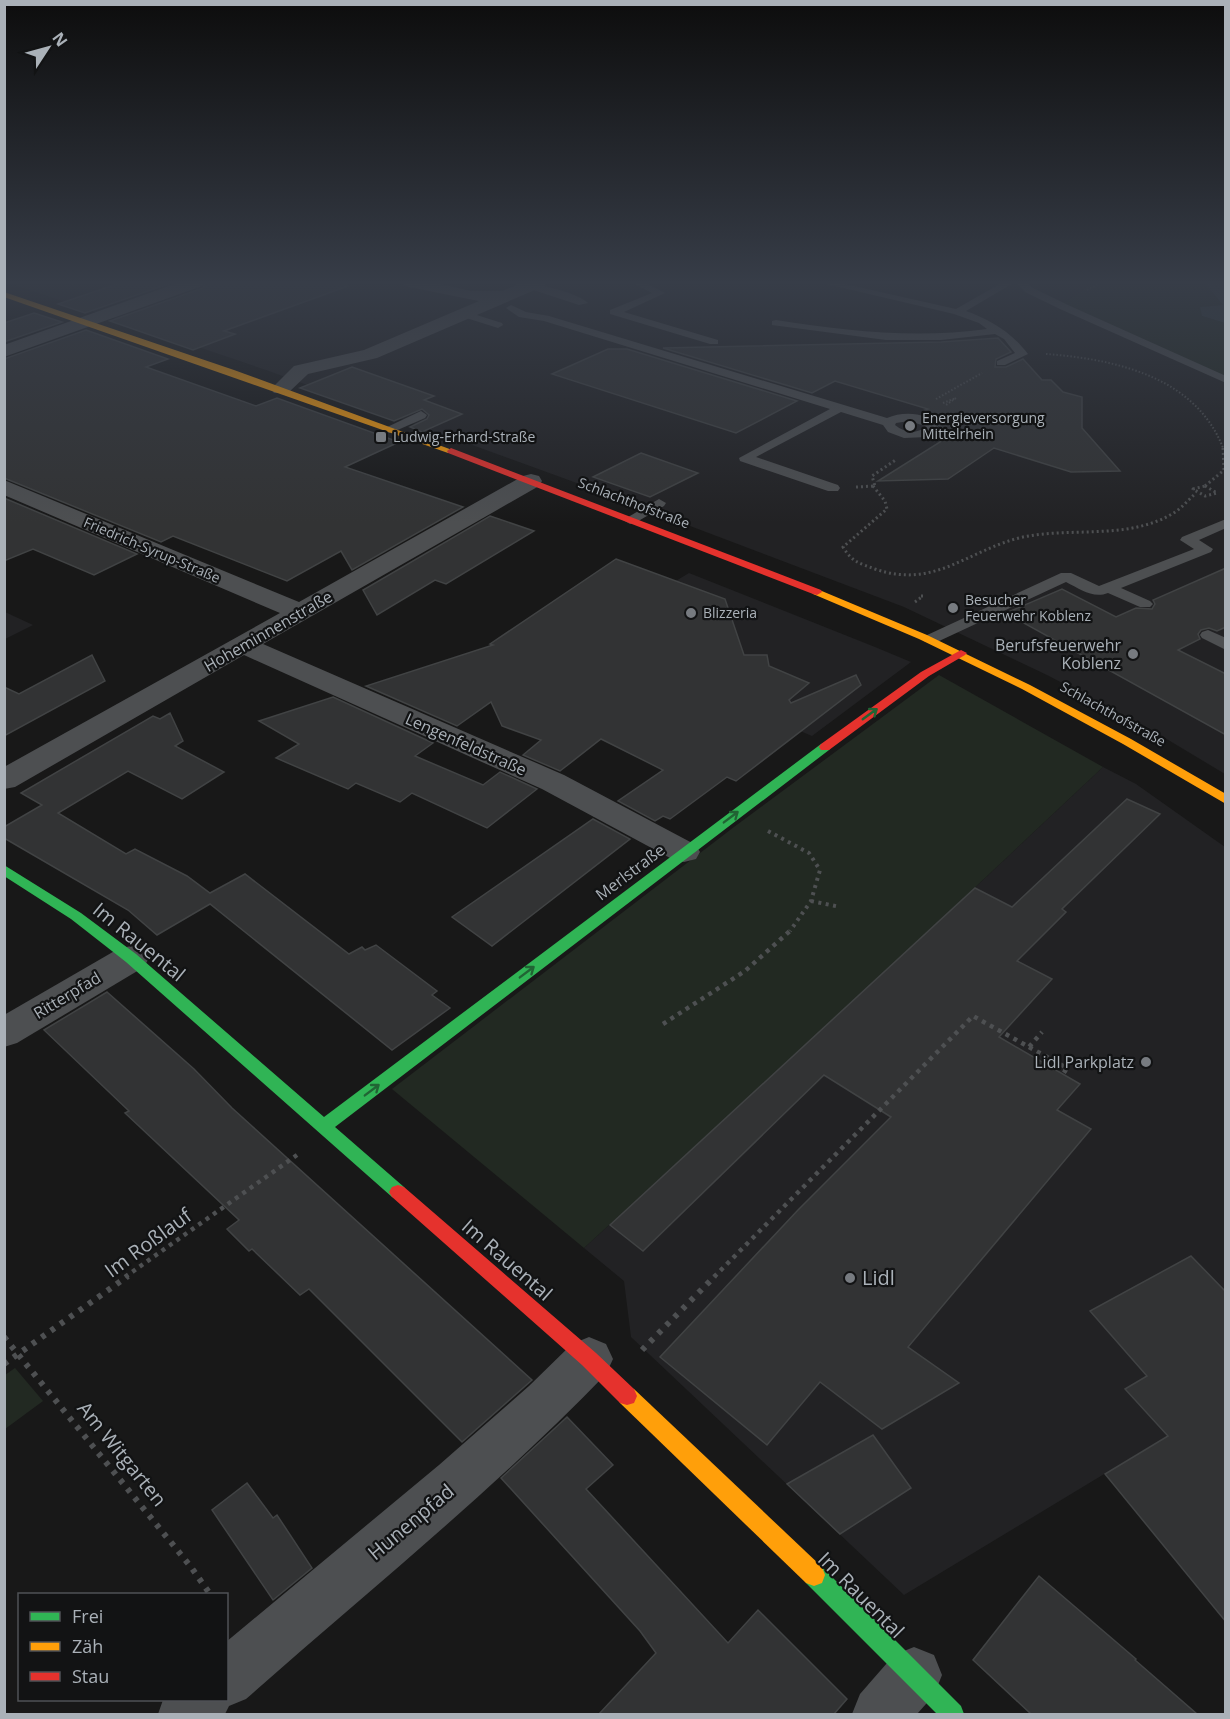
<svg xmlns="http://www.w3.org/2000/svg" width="1230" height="1719" viewBox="0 0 1230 1719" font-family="'Open Sans',sans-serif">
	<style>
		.built { fill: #222224 }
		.green { fill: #222922 }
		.water { fill: #2f3a3d }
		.building { fill: #323334; stroke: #414344; stroke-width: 1.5 }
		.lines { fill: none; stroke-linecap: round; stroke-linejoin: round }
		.path-far4 { stroke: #4e5052; stroke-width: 2; stroke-dasharray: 1.5 2; stroke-linecap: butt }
		.path-far3 { stroke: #4e5052; stroke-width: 3; stroke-dasharray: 2 3; stroke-linecap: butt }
		.path-far2 { stroke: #4e5052; stroke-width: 4; stroke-dasharray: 3 4.5; stroke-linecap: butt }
		.path-far1 { stroke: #4e5052; stroke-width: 4.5; stroke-dasharray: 4 5; stroke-linecap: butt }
		.path { stroke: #4e5052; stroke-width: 6; stroke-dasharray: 4.5 7; stroke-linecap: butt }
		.lane { fill: #4d4f51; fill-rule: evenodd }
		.street { fill: #4d4f51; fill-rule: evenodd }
		.fast { fill: #30b455; fill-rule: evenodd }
		.slow { fill: #ff9f0a; fill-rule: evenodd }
		.jam { fill: #e5322d; fill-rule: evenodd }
		.oneway { stroke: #216434 }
		.poi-dot { fill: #777b80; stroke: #121314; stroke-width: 2 }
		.labels { text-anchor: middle; stroke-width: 4.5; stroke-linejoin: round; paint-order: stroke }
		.far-poi-label { font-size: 14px; fill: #aab1b8; stroke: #121314; text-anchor: start }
		.far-street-label { font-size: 14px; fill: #aab1b8; stroke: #121314 }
		.street-label { font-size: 16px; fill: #aab1b8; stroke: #121314 }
		.poi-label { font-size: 16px; fill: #aab1b8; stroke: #121314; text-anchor: end }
		.near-street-label { font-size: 20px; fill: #aab1b8; stroke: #121314 }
		.near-poi-label { font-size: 20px; fill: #aab1b8; stroke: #121314; text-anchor: start }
	</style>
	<rect width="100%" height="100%" fill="#181818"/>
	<g class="built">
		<polygon points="6,282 1095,282 1060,306 1225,381 1225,774 1150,729 1049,676 904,607 574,482 266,370"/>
		<polygon points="689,573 875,647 911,662 812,736 580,639"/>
		<polygon points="5,612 33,625 5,639"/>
		<polygon points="1103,767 1136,784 1225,847 1225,1401 904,1595 631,1337 624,1281 584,1248 902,956"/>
	</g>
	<g class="green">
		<polygon points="1095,282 1204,282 1224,305 1201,307 1202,316 1225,323 1225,381 1059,306"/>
		<polygon points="939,675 1103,767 902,956 584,1248 392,1089 734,827"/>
		<polygon points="15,1368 43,1401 5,1429 5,1375"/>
	</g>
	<polygon class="water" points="1204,282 1225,282 1225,323 1202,316 1200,307 1223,305"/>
	<g class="building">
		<polygon points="123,282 174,282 85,313 58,304"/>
		<polygon points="206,282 347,282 348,286 224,331 235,334 193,350 110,321 203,288"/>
		<polygon points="34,313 62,322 4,342 4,323"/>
		<polygon points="86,330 168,359 146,367 256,406 277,398 399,442 345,467 463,507 352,570 341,551 287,581 173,536 161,542 4,478 4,359"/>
		<polygon points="998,338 1011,352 996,359 995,367 1006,367 1023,359 1042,380 1051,380 1063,392 1082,397 1082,428 1120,471 1071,472 994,448 948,479 878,481 956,432 941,427 925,415 930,412 925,410 928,409 835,381 812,393 663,348 941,342"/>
		<polygon points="608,349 627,349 797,401 736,433 552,374"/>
		<polygon points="352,367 434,396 424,400 462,414 422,432 410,427 427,419 429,415 422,409 394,421 300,388"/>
		<polygon points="641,453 698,473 650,497 593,477"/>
		<polygon points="4,498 137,554 94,575 33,549 4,561"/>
		<polygon points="490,516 534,531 446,584 435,580 377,615 363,590"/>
		<polygon points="616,559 725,599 744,655 767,655 769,666 809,683 789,700 791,703 856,675 861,685 736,781 727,777 670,819 663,816 655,821 618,801 663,770 601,739 560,771 523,755 541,740 502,726 491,702 457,726 366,686 493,645 490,644"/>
		<polygon points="1226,568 1226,627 1217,631 1209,628 1201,630 1198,634 1200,639 1178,650 1226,674 1226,735 1006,613 1062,589 1116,617 1136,608 1152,609 1155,604 1153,600"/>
		<polygon points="92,655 105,681 4,736 4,687 19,694"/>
		<polygon points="333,697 433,743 415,756 483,785 500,772 537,789 487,828 412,793 400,802 356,783 348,789 276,758 299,744 259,721"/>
		<polygon points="170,713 183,741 175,746 224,772 182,799 128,771 58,813 126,854 135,849 187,876 210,893 245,874 349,954 362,947 365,950 376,945 437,991 432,995 450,1008 392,1050 210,904 157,935 128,910 4,838 4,827 42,805 21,793 153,716 160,719"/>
		<polygon points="1127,799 1160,814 1062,909 1066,912 1017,961 1052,979 999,1037 1080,1084 1057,1110 1091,1129 908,1347 959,1383 882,1429 820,1382 767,1445 660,1357 798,1210 891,1117 824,1075 643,1251 610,1225 975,888 1012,907"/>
		<polygon points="593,819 630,839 492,946 452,917"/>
		<polygon points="107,992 194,1069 232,1108 532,1380 462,1442 309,1289 300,1295 252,1249 249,1251 227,1229 239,1220 125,1113 129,1111 44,1030"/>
		<polygon points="1191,1256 1226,1292 1226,1622 1105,1474 1168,1436 1125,1389 1147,1376 1090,1311"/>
		<polygon points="567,1417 613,1465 586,1489 728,1643 758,1610 847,1699 834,1714 599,1714 656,1653 640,1631 501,1478"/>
		<polygon points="873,1435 911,1488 840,1534 787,1484"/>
		<polygon points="247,1483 273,1518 277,1515 312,1568 273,1600 212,1510"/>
		<polygon points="1039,1576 1136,1659 1135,1660 1197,1714 1031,1714 973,1660"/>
	</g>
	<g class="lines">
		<g class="path-far4">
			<polyline points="68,282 73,284"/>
			<polyline points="1087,290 1102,282"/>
			<path d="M 1046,354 C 1115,359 1196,377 1223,448"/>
			<polyline points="936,399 982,373"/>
			<polyline points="943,403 956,398 946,405"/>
		</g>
		<g class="path-far3">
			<path d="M 873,486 L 885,501 L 887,509 L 843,547 C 852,562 859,563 875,569 C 935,590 969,549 1023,537 C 1072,527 1127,540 1172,514 C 1181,509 1188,500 1196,493"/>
			<polyline points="1205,486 1224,470 1223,447"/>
			<polygon points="1205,486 1217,493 1205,496 1193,489"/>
			<polyline points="856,487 875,486 872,476 897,459"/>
			<polyline points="915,602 923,596 921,596"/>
		</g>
		<g class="path-far2">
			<polyline points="768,831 809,853 820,870 811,901 790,931"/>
			<polyline points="811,901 840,907"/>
		</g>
		<g class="path-far1">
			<polyline points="663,1024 745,971 791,930"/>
			<polyline points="1029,1047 1067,1068 1063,1074"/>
			<polyline points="125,1277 297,1155"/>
			<polyline points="714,1277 973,1016 1029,1047 1042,1032"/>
		</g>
		<g class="path">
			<polyline points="4,1337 191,1567 210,1594"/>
			<polyline points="642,1350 715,1276"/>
			<polyline points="4,1364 128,1276"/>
		</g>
		<g class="lane">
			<path d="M 509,282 C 529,282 573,290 588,303 L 579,305 Z"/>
			<polygon points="631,282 644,282 665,293 624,312 718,340 718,344 710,344 610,314 610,310 652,293"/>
			<path d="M 818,282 L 836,282 L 956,309 L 1003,282 L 1015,282 L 966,311 C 991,320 1011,332 1028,354 L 1005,365 L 997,365 L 997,361 L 1015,353 L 1004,339 L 995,334 L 941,340 L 886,340 L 772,325 L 772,321 L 776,320 C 846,331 916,339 987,329 L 979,323 L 954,314 Z"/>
			<polygon points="1016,282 1027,282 1033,288 1068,305 1226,376 1226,383 1060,309 1025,292"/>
			<path d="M 511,305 L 526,312 L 549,316 L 887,418 C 904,411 928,412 939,428 L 927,437 L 904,438 L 888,432 L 883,425 L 841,412 L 756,457 L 838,485 L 840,488 L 838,491 L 828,491 L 740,461 L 739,458 L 830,409 L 544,321 L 519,317 L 506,308 ZM 909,421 L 925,426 L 926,427 C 916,434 905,433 895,425 L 896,423 Z"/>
			<polygon points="464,311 502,323 503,325 498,328 460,316 460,312"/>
			<polygon points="421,411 427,415 425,418 393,432 389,433 383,429"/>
			<polygon points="659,499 666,503 664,506 635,523 630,524 623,520"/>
			<path d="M 1226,519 L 1226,528 L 1199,540 L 1213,549 L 1211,552 L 1121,588 L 1150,601 L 1153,604 L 1150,607 L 1140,607 L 1108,593 C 1093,599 1080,589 1066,582 L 937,642 L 925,642 L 923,639 L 925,636 L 1061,573 L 1071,573 L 1099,586 L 1194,549 L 1180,540 L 1182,537 Z"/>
			<polygon points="1208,630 1226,638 1226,650 1202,638 1200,635 1202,632"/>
		</g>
		<g class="street">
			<polygon points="180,282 204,282 202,286 4,357 4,345"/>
			<polygon points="402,282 432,282 471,291 502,291 524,282 546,282 544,286 377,358 308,374 288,393 274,393 271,389 294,366 364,350 479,301 404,286"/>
			<polygon points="531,474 539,476 542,481 539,486 263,644 564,775 696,845 700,852 696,859 684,862 672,859 542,789 244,655 15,787 4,789 4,767 280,613 4,495 4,480 299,602 523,476"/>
			<polygon points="131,946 144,949 149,958 144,967 17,1043 4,1047 4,1015 118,949"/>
			<path d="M 589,1337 L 606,1344 L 613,1359 L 606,1374 C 493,1491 367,1592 246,1699 L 229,1706 L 225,1714 L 158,1714 L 163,1700 L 226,1700 L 226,1642 L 439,1465 L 529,1386 L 572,1344 Z"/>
			<polygon points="914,1647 934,1655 942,1675 934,1695 917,1714 852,1714 860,1694 894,1655"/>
		</g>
		<g class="fast">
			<polygon points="825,743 831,747 829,750 335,1127 404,1187 407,1192 404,1197 398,1199 392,1197 126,962 71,919 4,876 4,865 81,913 136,954 324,1117 821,744"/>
			<polygon points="814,1564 822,1567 961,1706 964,1714 937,1714 806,1583 803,1575 806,1567"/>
		</g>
		<g class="slow">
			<polygon points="4,292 234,370 455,451 448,453 4,297"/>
			<polygon points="817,589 927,635 1030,685 1131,739 1226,794 1226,804 1123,744 1022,689 919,639 813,594 812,592"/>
			<polygon points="627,1387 634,1389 822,1567 825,1575 822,1583 814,1586 806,1583 620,1403 617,1396 620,1389"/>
		</g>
		<g class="jam">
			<polygon points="451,448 821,590 822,592 817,595 813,594 448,453 447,451"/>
			<polygon points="961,650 967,653 965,655 929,676 829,750 821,750 819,747 821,744 921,672"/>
			<polygon points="398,1185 404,1187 596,1353 634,1389 637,1396 634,1403 627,1405 620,1403 582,1365 392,1197 389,1192 392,1187"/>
		</g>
	</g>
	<defs><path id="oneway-shaft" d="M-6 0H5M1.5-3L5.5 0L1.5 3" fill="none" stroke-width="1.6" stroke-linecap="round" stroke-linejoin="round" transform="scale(1.5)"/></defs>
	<g class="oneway">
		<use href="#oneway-shaft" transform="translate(870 714) rotate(-36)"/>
		<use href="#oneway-shaft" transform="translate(731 817) rotate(-37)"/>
		<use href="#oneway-shaft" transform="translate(527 972) rotate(-37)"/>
		<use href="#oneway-shaft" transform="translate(372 1090) rotate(-37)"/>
	</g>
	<linearGradient id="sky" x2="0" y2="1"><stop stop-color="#0d0d0d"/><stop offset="0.54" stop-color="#373d48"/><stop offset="1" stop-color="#373d48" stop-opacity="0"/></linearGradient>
	<rect width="1230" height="523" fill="url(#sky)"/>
	<g class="poi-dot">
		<circle cx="910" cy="426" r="6"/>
		<rect x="375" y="431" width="12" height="12" rx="3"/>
		<circle cx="953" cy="608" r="6"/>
		<circle cx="691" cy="613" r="6"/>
		<circle cx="1133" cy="654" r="6"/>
		<circle cx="1146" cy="1062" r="6"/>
		<circle cx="850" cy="1278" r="6"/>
	</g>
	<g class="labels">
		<g class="far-poi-label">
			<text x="922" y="423">Energieversorgung<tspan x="922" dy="16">Mittelrhein</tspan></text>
			<text x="393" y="442">Ludwig-Erhard-Straße</text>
			<text x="965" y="605">Besucher<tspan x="965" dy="16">Feuerwehr Koblenz</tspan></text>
			<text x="703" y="618">Blizzeria</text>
		</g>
		<g class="far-street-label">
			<text transform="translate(634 503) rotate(21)" y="5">Schlachthofstraße</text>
			<text transform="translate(152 550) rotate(23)" y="5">Friedrich-Syrup-Straße</text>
			<text transform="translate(1113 714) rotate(29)" y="5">Schlachthofstraße</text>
		</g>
		<g class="street-label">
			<text transform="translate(268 631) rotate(-30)" y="6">Hoheminnenstraße</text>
			<text transform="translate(466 744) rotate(24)" y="6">Lengenfeldstraße</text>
			<text transform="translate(630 872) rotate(-37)" y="6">Merlstraße</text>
			<text transform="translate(67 995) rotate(-31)" y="6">Ritterpfad</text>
		</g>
		<g class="poi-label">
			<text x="1121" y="651">Berufsfeuerwehr<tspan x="1121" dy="18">Koblenz</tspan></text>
			<text x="1134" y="1068">Lidl Parkplatz</text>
		</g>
		<g class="near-street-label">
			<text transform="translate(139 942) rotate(39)" y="7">Im Rauental</text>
			<text transform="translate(148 1243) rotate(-36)" y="7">Im Roßlauf</text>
			<text transform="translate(507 1260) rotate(41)" y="7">Im Rauental</text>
			<text transform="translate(122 1454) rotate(51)" y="7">Am Witgarten</text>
			<text transform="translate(411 1522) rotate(-40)" y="7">Hunenpfad</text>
			<text transform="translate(861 1595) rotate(45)" y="7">Im Rauental</text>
		</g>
		<g class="near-poi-label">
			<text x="862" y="1285">Lidl</text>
		</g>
	</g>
	<rect width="1230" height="1719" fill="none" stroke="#aab1b8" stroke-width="12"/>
	<rect x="18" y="1593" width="210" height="108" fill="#121314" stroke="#4f5256" stroke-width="1.5"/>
	<rect x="30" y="1612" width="30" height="9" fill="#30b455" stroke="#4f5256" stroke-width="1.5"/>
	<text x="72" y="1623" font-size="18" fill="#aab1b8">Frei</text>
	<rect x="30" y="1642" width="30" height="9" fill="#ff9f0a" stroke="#4f5256" stroke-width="1.5"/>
	<text x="72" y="1653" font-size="18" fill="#aab1b8">Zäh</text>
	<rect x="30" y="1672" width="30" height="9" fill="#e5322d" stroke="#4f5256" stroke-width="1.5"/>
	<text x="72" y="1683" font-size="18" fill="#aab1b8">Stau</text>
	<g transform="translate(48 48) rotate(54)" stroke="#121314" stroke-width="4.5" paint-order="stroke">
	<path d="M0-4.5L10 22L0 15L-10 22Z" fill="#aab1b8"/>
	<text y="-9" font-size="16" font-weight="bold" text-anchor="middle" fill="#aab1b8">N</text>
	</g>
</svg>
